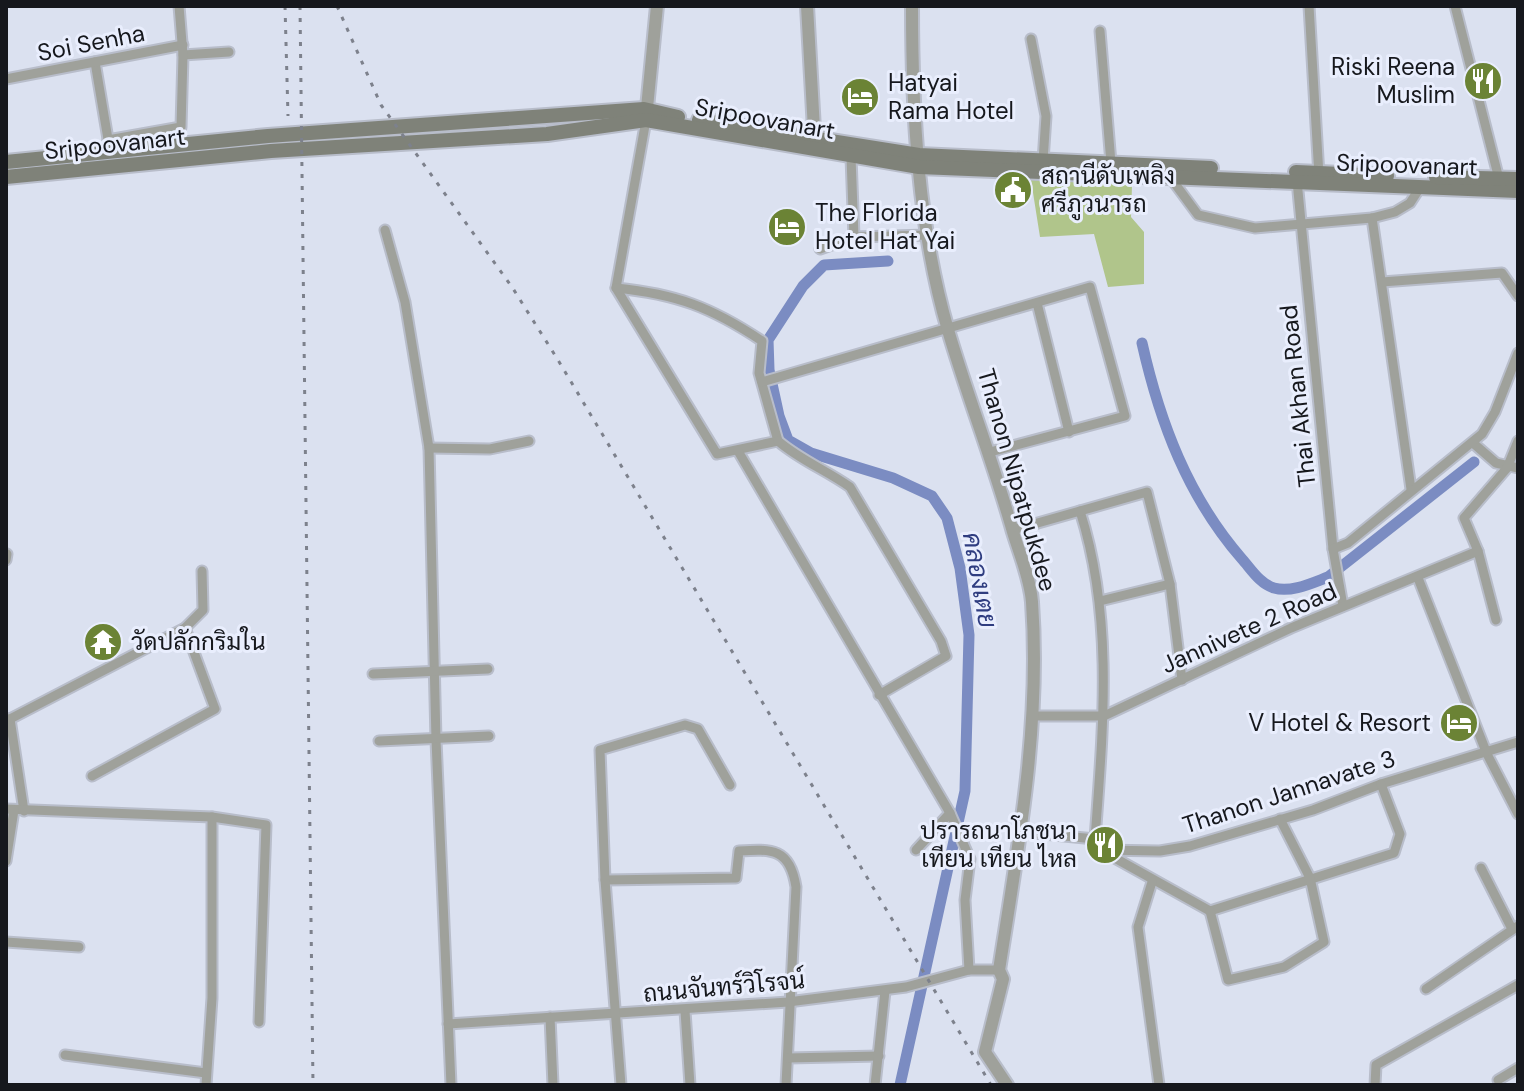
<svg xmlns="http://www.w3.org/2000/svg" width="1524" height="1091" viewBox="0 0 1524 1091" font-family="'DM Sans',Sarabun,sans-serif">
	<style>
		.green { fill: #b0c58b }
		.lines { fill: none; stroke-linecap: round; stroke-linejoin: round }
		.canal { stroke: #7b8cc2; stroke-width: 11 }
		.minor-casing { stroke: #b8bdca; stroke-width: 13 }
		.tertiary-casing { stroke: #b8bdca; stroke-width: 16 }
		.secondary-casing { stroke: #b8bdca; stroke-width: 18 }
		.minor { stroke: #9fa19b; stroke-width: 9 }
		.tertiary { stroke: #9fa19b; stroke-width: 12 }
		.secondary { stroke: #7f8279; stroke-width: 14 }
		.rail { stroke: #7d818c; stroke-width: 3; stroke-dasharray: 4 8; stroke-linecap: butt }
		.labels { text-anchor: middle; stroke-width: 6; stroke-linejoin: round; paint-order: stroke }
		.street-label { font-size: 24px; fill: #16181d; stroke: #e9eefd }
		.poi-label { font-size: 24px; fill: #16181d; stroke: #e9eefd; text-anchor: start }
		.water-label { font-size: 26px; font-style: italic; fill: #2f3d80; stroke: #e9eefd }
	</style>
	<rect width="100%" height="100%" fill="#dbe1f0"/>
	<polygon class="green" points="1031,180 1132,185 1131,217 1144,232 1144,284 1108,287 1094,234 1040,237"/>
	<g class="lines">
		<g class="canal">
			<polyline points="888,261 824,265 803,286 768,340 769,370 779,416 788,440 811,453 893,478 932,496 947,518 960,568 969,635 965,791 900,1085"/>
			<path d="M 1142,343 C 1160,423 1188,497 1242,559 C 1251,569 1260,584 1274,588 C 1291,593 1312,583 1328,577 L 1474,462"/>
		</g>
		<g class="minor-casing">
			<g id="minor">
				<polyline points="1309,6 1319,176"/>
				<polyline points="1455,6 1499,179"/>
				<polyline points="1100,31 1111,163"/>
				<polyline points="1031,39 1046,116 1043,161"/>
				<polyline points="183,55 229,52"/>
				<polyline points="95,62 109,145"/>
				<polyline points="6,79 183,45"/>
				<polyline points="646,120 616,288 717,454 778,441"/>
				<polyline points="108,140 181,127 183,55 179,6"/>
				<polyline points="851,157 854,237"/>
				<polyline points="1170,177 1198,215 1255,228 1372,218 1395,212 1410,203 1421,186"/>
				<polyline points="1297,181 1333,549 1343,606"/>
				<polyline points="1372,218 1411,489"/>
				<polyline points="385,230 405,302 429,448 436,740 451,1085"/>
				<polyline points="820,249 854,237 929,235"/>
				<polyline points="1382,282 1502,273 1518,296"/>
				<path d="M 616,288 C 676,294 711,307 762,341 L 759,373 L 778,441"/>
				<polyline points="1037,303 1069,432"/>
				<polyline points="762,382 1090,287 1125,416 990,452"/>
				<path d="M 778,441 C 800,460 826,470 850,487 L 941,641 L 946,656 L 879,695"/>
				<polyline points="1473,443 1496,463 1518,468"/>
				<polyline points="429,448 490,449 529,441"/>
				<polyline points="738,451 950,813 970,859 965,900 969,970"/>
				<path d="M 1080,511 C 1114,618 1103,729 1095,839"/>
				<polyline points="1013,530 1147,492 1170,584 1182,680"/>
				<polyline points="1333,549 1348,543 1482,434 1495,412 1518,353"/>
				<polyline points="6,560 7,554"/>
				<polyline points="1418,578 1487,754 1518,814"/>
				<polyline points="1100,601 1170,584"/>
				<polyline points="1496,620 1478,551 1464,518 1507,468 1518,441"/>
				<polyline points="373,674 488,669"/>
				<polyline points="1032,716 1104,716 1291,628 1478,551"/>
				<polyline points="6,719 10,719 24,811"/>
				<polyline points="10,719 185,628 203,610 202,571"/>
				<polyline points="379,741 489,736"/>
				<polyline points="92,776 215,709 185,628"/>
				<polyline points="6,809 212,817 266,825 259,1022"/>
				<polyline points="1023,832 1095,839 1101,850 1160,851 1190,846 1313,810 1381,784 1518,742"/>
				<polyline points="916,850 950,813"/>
				<polyline points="1104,852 1210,911 1394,853 1400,834 1381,784"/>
				<polyline points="6,861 14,810"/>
				<polyline points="1481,868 1512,929"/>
				<path d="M 605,880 L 736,878 L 739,851 C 772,849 790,848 796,887 L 786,1085"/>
				<polyline points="1152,882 1138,927 1159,1085"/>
				<polyline points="1210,911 1228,980 1284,967 1324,942 1310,878 1280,819"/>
				<polyline points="6,942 79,947"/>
				<polyline points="1426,989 1518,926"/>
				<polyline points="685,1011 690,1085"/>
				<polyline points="550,1017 553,1085"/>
				<polyline points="448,1024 788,1002 906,987 969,970 999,970"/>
				<polyline points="65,1055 206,1073"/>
				<polyline points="788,1058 879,1056"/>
				<polyline points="1498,1080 1518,1068"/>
				<polyline points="206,1085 212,998 212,817"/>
				<polyline points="621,1085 605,880 600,750 685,725 698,729 730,785"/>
				<polyline points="875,1085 885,991"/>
				<polyline points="1375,1085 1376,1065 1518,985"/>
			</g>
		</g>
		<g class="tertiary-casing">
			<g id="tertiary">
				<polyline points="807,6 815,147"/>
				<path d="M 912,6 C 912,113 918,227 948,330 C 968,398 994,464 1013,532 C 1020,555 1030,578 1032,602 C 1041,726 1018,848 999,970 L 1003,979 L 985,1052 L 1007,1085"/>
				<polyline points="646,118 657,6"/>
			</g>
		</g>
		<g class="secondary-casing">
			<g id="secondary">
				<polyline points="699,120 919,155 1211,168"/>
				<polyline points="6,162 268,136 644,109 678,117"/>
				<polyline points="1296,172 1387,176"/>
				<polyline points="6,177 271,151 547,134 646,120 919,167 1518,191"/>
				<polyline points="1436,177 1518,179"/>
			</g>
		</g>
		<use href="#minor" class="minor"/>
		<use href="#tertiary" class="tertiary"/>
		<use href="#secondary" class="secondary"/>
		<g class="rail">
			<polyline points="285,6 288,116"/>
			<polyline points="300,6 313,1085"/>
			<polyline points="337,6 381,105 512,287 558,360 991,1085"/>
		</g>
	</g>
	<defs>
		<g id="restaurant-disc" transform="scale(2)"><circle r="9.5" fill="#6b8335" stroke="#e9eefd"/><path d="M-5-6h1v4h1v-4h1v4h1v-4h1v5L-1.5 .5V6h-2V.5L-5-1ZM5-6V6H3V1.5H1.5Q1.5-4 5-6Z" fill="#fff"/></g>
		<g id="hotel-disc" transform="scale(2)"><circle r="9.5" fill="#6b8335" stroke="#e9eefd"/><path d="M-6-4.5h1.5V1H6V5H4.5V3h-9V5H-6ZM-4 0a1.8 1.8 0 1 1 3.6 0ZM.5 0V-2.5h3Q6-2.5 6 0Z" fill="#fff"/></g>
		<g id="civic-disc" transform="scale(2)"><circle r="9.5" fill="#6b8335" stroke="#e9eefd"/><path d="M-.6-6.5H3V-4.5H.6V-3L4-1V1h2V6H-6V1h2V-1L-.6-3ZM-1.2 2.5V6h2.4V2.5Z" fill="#fff"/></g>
		<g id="temple-disc" transform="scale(2)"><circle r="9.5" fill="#6b8335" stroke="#e9eefd"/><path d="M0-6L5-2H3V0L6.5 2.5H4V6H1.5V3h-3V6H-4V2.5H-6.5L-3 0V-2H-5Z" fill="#fff"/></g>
	</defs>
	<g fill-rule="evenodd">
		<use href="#restaurant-disc" x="1483" y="81"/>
		<use href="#hotel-disc" x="860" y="97"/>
		<use href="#civic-disc" x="1013" y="190"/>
		<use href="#hotel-disc" x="787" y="227"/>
		<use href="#temple-disc" x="103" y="642"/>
		<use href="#hotel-disc" x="1459" y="723"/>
		<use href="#restaurant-disc" x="1105" y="845"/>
	</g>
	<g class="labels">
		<g class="street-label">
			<text transform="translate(91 43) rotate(-11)" y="8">Soi Senha</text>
			<text transform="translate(765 119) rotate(10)" y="8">Sripoovanart</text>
			<text transform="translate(115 144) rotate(-6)" y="8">Sripoovanart</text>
			<text transform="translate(1407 165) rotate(2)" y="8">Sripoovanart</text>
			<text transform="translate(1298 396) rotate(-96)" y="8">Thai Akhan Road</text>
			<text transform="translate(1017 480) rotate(74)" y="8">Thanon Nipatpukdee</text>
			<text transform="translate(1249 628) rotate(-24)" y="8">Jannivete 2 Road</text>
			<text transform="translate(1289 792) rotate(-18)" y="8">Thanon Jannavate 3</text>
			<text transform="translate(724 987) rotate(-5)" y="8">ถนนจันทร์วิโรจน์</text>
		</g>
		<g class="poi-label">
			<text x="1455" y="75" text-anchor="end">Riski Reena<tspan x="1455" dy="28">Muslim</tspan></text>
			<text x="888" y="91">Hatyai<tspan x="888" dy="28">Rama Hotel</tspan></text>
			<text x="1041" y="184">สถานีดับเพลิง<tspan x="1041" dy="28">ศรีภูวนารถ</tspan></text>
			<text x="815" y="221">The Florida<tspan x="815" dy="28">Hotel Hat Yai</tspan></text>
			<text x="131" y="650">วัดปลักกริมใน</text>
			<text x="1431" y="731" text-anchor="end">V Hotel &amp; Resort</text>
			<text x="1077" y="839" text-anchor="end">ปรารถนาโภชนา<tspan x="1077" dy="28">เทียน เทียน ไหล</tspan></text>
		</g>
		<g class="water-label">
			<text transform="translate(980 580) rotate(80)" y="9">คลองเตย</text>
		</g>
	</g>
	<rect width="1524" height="1091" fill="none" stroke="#16181d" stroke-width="16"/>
</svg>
